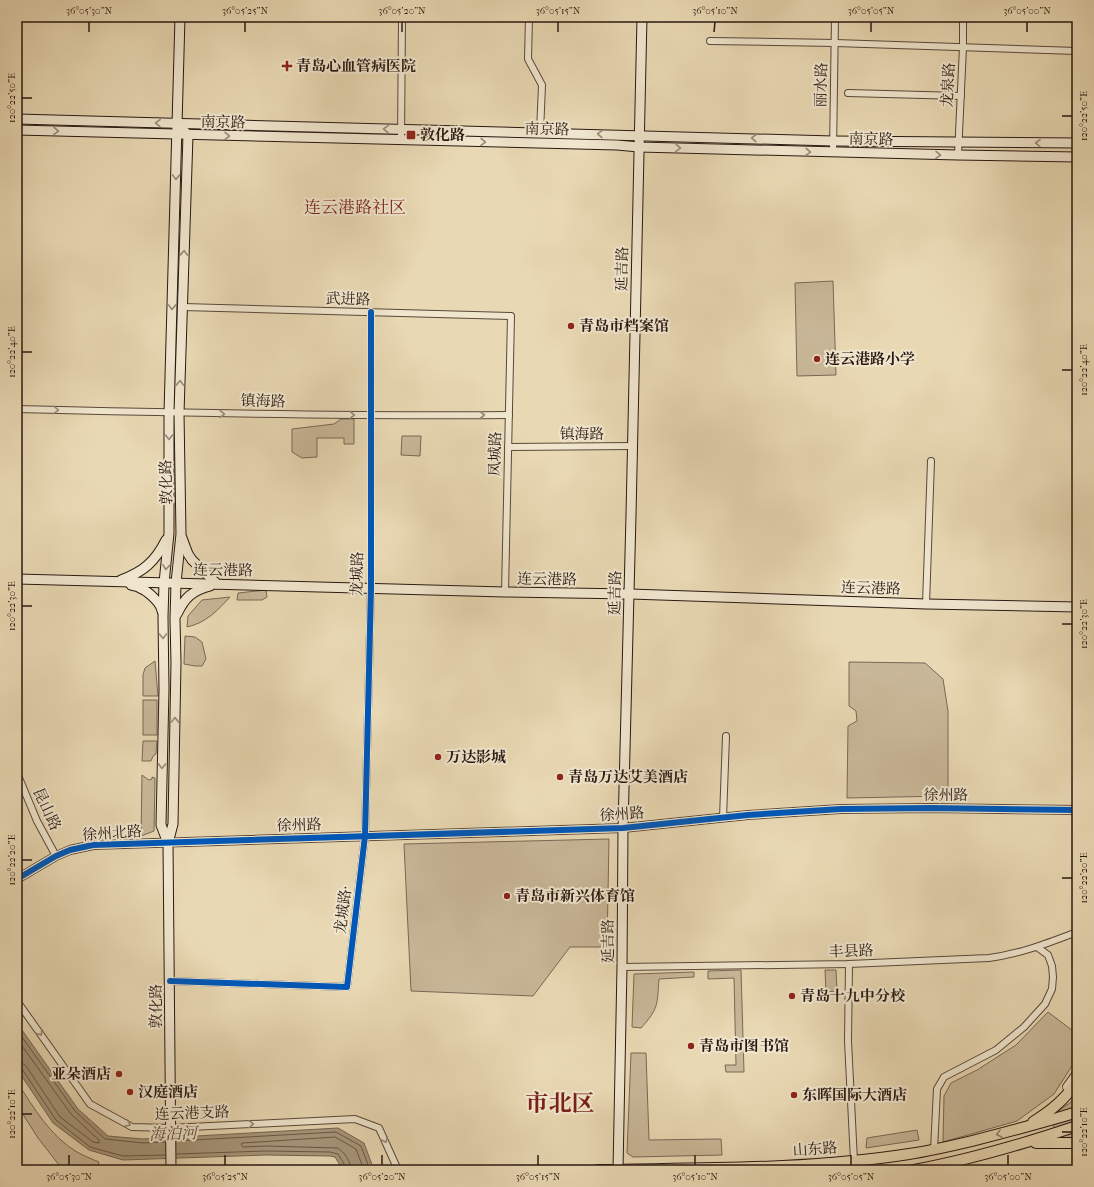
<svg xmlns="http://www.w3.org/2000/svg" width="1094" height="1187" viewBox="0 0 1094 1187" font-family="'IM FELL French Canon','Noto Serif SC',serif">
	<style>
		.green { fill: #c8b798; stroke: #786855 }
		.water { fill: #a7977c; stroke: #756452 }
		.pier { fill: #e8d8b3 }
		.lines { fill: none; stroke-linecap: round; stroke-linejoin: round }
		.shore { stroke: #685847; stroke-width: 1 }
		.minor-casing { stroke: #59483a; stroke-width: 8 }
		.tertiary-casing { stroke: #59483a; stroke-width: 10 }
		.secondary-casing { stroke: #291812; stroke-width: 11 }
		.primary-casing { stroke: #291812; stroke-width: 12 }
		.minor { stroke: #f0e6ce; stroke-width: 6 }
		.tertiary { stroke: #f0e6ce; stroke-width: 8 }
		.secondary { stroke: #f0e6ce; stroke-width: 9 }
		.primary { stroke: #e8d8b3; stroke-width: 10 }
		.cycleway-casing { stroke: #f0e6ce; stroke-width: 8 }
		.cycleway { stroke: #0057b8; stroke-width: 6 }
		.oneway { stroke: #968979 }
		.oneway2 { stroke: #92826b }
		.ticks { fill: none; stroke: #291812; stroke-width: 1.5 }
		.poi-dot { fill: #8f2418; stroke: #f0e6ce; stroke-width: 1.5 }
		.labels { text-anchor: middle; stroke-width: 4; stroke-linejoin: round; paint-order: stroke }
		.poi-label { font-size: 15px; font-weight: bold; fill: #291812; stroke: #f0e6ce; text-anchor: start }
		.street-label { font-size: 15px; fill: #291812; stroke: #f0e6ce }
		.water-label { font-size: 16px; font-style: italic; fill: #5b4b3c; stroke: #f0e6ce }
		.quarter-label { font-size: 17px; fill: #7a1f14; stroke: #f0e6ce }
		.town-label { font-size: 23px; font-weight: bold; fill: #7a1f14; stroke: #f0e6ce }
		.neatline { fill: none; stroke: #291812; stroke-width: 1.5 }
		.ticks-label { font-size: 10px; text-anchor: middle; fill: #291812 }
	</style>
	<rect width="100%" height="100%" fill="#e8d8b3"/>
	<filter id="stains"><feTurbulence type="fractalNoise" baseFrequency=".005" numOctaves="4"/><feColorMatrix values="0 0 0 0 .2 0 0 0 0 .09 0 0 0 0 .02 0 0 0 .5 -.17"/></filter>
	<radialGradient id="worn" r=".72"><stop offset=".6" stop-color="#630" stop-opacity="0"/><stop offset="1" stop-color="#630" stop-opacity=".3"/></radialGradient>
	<g class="green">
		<polygon points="833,281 836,375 797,376 795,283"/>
		<polygon points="341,419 354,419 354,444 344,444 344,438 317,438 317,457 302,458 292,452 292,429 334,424"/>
		<polygon points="402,436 421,436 420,456 401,455"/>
		<polygon points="266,590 267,597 262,600 237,600 238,593"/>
		<path d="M 230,597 C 218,610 206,623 187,627 L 188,616 L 202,600 Z"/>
		<polygon points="185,636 195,637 202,642 206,659 202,666 195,666 184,664"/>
		<polygon points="155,661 158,696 143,696 143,675 145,668"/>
		<polygon points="849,662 925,663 943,679 948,711 948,796 847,798 848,726 857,721 856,711 849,706"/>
		<rect x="143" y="700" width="14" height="35"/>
		<polygon points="143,741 157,741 156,754 153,756 151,761 142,761"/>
		<polygon points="142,775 149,780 152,779 152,777 155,778 154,831 141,836"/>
		<polygon points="609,839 607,947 570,947 533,996 411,991 404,844"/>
		<polygon points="741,970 744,1072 726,1072 725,1065 736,1065 734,978 708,979 708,971"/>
		<polygon points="825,970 836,970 837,991 826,992"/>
		<path d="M 694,972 L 694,977 L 659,979 C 657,1005 659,1008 641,1028 L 632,1027 L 634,974 Z"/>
		<polygon points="1048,1012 1077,1034 1077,1058 1054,1094 1017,1121 943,1142 944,1096 951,1083 977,1070 1016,1045"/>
		<polygon points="631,1053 646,1053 649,1140 721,1139 722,1155 633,1157 627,1153"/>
		<path d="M 17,1082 C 34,1108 50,1136 77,1152 C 84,1156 92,1159 99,1162 L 97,1170 L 63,1170 L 38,1138 L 17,1105 Z"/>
		<polygon points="1077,1094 1077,1140 1059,1140 1050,1117 1071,1102"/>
		<polygon points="917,1130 919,1140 866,1148 867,1138"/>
	</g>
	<polygon class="water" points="17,1023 78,1109 108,1136 143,1139 338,1128 364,1143 374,1170 343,1170 335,1157 330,1156 266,1155 123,1160 89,1150 53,1123 17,1069"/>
	<polygon class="pier" points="374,1164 376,1170 341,1170 338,1165"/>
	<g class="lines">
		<g class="shore">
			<polyline points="17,1030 75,1111 105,1139 143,1143 165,1142"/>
			<polyline points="17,1039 71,1114 99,1140 99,1143 93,1142 60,1117 26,1066 22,1063 17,1062"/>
			<polyline points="17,1067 22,1069 56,1120 90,1147 123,1156 165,1155"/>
			<polyline points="176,1141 336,1132 361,1146 370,1170"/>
			<polyline points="176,1154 266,1151 330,1152 338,1154 346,1167 346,1170"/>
			<path d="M 351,1170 C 351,1162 344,1151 337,1148 L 266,1146 L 243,1147 L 241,1144 L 243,1143 L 335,1137 L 356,1149 L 364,1170"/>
		</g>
		<g class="minor-casing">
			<g id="minor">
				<polyline points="529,17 528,59 542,85 540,132"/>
				<polyline points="710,41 835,43 1077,51"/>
				<polyline points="848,93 961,96"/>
				<polyline points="401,140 402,17"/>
				<polyline points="833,152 835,17"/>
				<polyline points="958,155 963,47 963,17"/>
				<polyline points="183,307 511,316 505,592"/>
				<path d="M 17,409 C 181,413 345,416 509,415"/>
				<polyline points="508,447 633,446"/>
				<polyline points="926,604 931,461"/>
				<polyline points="17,773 37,821 56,856"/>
				<polyline points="723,818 726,736"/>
				<polyline points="849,964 848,1041 854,1161"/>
				<path d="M 622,967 L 849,964 L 989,958 C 1020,954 1048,943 1077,932"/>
				<polyline points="170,981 347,987 365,836 371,588 371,312"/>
				<polyline points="17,1001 90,1104 132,1127 170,1128 355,1119 379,1128 398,1170"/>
				<polyline points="934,1150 937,1089 944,1077 996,1050 1024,1027 1045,1004 1052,989 1053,977 1052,966 1048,955 1037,947"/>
			</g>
		</g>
		<g class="tertiary-casing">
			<g id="tertiary">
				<polyline points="17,879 56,856 70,850 93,845 623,828 748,815 841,809 930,808 1077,810"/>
				<polyline points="1067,1087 1077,1073"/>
			</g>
		</g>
		<g class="secondary-casing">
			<g id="secondary">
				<polyline points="17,119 833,141 1077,143"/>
				<polyline points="17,130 617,145 639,147 958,155 1077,157"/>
				<polyline points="182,538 188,554 192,560 217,584"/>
				<polyline points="17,579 505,592 630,594 926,604 1077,607"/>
				<path d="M 121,580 C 143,572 155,562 166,540"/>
				<path d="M 131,585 C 134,586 138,586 140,588 C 148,591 161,603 162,611"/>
				<path d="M 177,614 C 185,597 192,591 210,586"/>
				<polyline points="168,843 161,825 164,689 163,617 164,583 169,533 169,413 180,17"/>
				<polyline points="171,1170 168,843 173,824 176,663 175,619 176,583 181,534 179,413 188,135 184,131"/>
				<polyline points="618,1170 622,967 623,828 631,515 642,17"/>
			</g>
		</g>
		<g class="primary-casing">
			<g id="primary">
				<path d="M 1033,1122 C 1052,1110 1064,1100 1077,1082"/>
				<polyline points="1036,1143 1077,1143"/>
				<path d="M 598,1170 C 702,1168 807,1170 909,1154 C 930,1151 951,1146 972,1141 C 1007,1132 1042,1123 1077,1112"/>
				<path d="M 914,1170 C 969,1160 1023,1144 1077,1126"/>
			</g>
		</g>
		<use href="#minor" class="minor"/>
		<use href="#tertiary" class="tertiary"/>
		<use href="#secondary" class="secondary"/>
		<use href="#primary" class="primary"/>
		<g class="cycleway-casing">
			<g id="cycleway">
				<polyline points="17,879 56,856 70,850 93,845 623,828 748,815 841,809 930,808 1077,810"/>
				<polyline points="170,981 347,987 365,836 371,588 371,312"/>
			</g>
		</g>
		<use href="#cycleway" class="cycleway"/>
	</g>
	<defs><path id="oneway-chevron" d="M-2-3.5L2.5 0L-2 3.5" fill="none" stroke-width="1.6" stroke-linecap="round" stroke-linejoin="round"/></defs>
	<g class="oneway">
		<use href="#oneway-chevron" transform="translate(158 123) rotate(-178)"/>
		<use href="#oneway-chevron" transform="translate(386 129) rotate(-179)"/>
		<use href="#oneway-chevron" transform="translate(56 131) rotate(1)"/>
		<use href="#oneway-chevron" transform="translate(600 134) rotate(-179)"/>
		<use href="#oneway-chevron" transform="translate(227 136) rotate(1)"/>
		<use href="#oneway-chevron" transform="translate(754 138) rotate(-178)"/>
		<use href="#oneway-chevron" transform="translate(483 142) rotate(1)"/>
		<use href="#oneway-chevron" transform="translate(1038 143) rotate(-179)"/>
		<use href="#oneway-chevron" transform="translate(678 148) rotate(2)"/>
		<use href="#oneway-chevron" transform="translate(808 152) rotate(2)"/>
		<use href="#oneway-chevron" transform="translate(938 155) rotate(1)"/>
		<use href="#oneway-chevron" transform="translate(176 177) rotate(92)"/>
		<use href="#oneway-chevron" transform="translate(184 253) rotate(-88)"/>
		<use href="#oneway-chevron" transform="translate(172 307) rotate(92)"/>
		<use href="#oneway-chevron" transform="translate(180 383) rotate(-88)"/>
		<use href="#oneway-chevron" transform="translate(56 410) rotate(1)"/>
		<use href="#oneway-chevron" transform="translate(222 414) rotate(1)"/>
		<use href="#oneway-chevron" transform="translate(352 415) rotate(1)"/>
		<use href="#oneway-chevron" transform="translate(482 415)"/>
		<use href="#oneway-chevron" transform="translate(169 437) rotate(90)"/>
		<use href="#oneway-chevron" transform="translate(166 567) rotate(96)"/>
		<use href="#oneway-chevron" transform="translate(163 636) rotate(89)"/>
		<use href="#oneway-chevron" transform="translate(175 720) rotate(-89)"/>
		<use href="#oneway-chevron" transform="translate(162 766) rotate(91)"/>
		<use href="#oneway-chevron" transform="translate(40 1033) rotate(55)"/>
		<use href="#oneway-chevron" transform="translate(128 1124) rotate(25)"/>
		<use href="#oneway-chevron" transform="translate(251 1124) rotate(-3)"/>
		<use href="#oneway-chevron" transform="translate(385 1140) rotate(66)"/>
	</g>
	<use class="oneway2" href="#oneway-chevron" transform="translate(999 1134) rotate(166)"/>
	<path class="ticks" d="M 89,32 L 89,22M 245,32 L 245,22M 402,32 L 402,22M 558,32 L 558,22M 714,32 L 715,22M 871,32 L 871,22M 1027,32 L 1027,22M 22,98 L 32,98M 1062,116 L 1072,116M 22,352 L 32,352M 1062,370 L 1072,370M 22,606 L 32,606M 1062,624 L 1072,624M 22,860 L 32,860M 1062,878 L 1072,878M 22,1114 L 32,1114M 1062,1132 L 1072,1132M 69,1165 L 69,1155M 225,1165 L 225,1155M 382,1165 L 382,1155M 538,1165 L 538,1155M 695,1165 L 695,1155M 851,1165 L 851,1155M 1008,1165 L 1008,1155"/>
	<g class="poi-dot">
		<path d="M285 60h4v4h4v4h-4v4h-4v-4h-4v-4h4z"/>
		<rect x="406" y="130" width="10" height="10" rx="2"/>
		<circle cx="571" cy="326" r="4"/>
		<circle cx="817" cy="359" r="4"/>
		<circle cx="438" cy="757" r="4"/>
		<circle cx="560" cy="777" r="4"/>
		<circle cx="507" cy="896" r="4"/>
		<circle cx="792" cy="996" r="4"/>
		<circle cx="691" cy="1046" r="4"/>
		<circle cx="119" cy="1074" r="4"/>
		<circle cx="130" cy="1092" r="4"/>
		<circle cx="794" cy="1095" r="4"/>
	</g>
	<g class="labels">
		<g class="poi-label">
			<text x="296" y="71">青岛心血管病医院</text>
			<text x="420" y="140">敦化路</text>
			<text x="579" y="331">青岛市档案馆</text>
			<text x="825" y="364">连云港路小学</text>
			<text x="446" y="762">万达影城</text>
			<text x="568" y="782">青岛万达艾美酒店</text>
			<text x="515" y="901">青岛市新兴体育馆</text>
			<text x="800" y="1001">青岛十九中分校</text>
			<text x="699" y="1051">青岛市图书馆</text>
			<text x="111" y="1079" text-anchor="end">亚朵酒店</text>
			<text x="138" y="1097">汉庭酒店</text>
			<text x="802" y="1100">东晖国际大酒店</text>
		</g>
		<g class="street-label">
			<text transform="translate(821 85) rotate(-89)" y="5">丽水路</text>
			<text transform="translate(948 85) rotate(-87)" y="5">龙泉路</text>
			<text transform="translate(223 122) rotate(1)" y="5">南京路</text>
			<text transform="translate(547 129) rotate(1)" y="5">南京路</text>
			<text transform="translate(871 139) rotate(1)" y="5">南京路</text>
			<text transform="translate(622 269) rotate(-89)" y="5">延吉路</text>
			<text transform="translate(348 299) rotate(1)" y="5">武进路</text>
			<text transform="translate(263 401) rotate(1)" y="5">镇海路</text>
			<text x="582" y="439">镇海路</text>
			<text transform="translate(495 454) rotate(-89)" y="5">凤城路</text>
			<text transform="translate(166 482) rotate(-91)" y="5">敦化路</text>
			<text transform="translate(223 570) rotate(1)" y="5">连云港路</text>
			<text transform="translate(357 574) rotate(-89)" y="5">龙城路</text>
			<text transform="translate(547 579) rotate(1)" y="5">连云港路</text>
			<text transform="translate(871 588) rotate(2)" y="5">连云港路</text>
			<text transform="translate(615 593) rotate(-89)" y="5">延吉路</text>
			<text x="946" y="800">徐州路</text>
			<text transform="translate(47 809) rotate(65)" y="5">昆山路</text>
			<text transform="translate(622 814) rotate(-4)" y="5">徐州路</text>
			<text transform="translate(299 825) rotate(-2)" y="5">徐州路</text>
			<text transform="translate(112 833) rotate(-4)" y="5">徐州北路</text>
			<text transform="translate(343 910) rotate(-83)" y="5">龙城路·</text>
			<text transform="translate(608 941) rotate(-90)" y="5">延吉路</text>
			<text transform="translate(851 951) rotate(-2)" y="5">丰县路</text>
			<text transform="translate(156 1006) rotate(-90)" y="5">敦化路</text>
			<text transform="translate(192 1113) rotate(-2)" y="5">连云港支路</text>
			<text transform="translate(815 1149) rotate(-4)" y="5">山东路</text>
		</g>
		<g class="water-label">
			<text transform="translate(173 1133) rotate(-2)" y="6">海泊河</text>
		</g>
		<g class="quarter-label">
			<text x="355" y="213">连云港路社区</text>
		</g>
		<g class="town-label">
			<text x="560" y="1111">市北区</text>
		</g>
	</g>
	<rect width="1094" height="1187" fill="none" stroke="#e8d8b3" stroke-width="44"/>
	<rect x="22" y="22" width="1050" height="1143" class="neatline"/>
	<g class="ticks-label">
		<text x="89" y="14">36°05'30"N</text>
		<text x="245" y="14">36°05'25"N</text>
		<text x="402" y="14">36°05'20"N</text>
		<text x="558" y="14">36°05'15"N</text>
		<text x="715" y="14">36°05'10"N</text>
		<text x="871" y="14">36°05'05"N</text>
		<text x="1027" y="14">36°05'00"N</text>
		<text transform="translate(11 98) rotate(-90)" y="4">120°22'50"E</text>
		<text transform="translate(1083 116) rotate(-90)" y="4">120°22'50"E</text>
		<text transform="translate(11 352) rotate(-90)" y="4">120°22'40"E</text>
		<text transform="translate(1083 370) rotate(-90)" y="4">120°22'40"E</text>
		<text transform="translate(11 606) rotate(-90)" y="4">120°22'30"E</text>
		<text transform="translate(1083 624) rotate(-90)" y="4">120°22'30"E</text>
		<text transform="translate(11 860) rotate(-90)" y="4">120°22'20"E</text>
		<text transform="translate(1083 878) rotate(-90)" y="4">120°22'20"E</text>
		<text transform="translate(11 1114) rotate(-90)" y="4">120°22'10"E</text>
		<text transform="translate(1083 1132) rotate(-90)" y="4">120°22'10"E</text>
		<text x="69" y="1180">36°05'30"N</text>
		<text x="225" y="1180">36°05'25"N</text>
		<text x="382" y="1180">36°05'20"N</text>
		<text x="538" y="1180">36°05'15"N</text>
		<text x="695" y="1180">36°05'10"N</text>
		<text x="851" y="1180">36°05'05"N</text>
		<text x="1008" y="1180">36°05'00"N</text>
	</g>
	<rect width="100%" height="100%" filter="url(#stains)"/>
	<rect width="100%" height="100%" fill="url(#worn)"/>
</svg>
